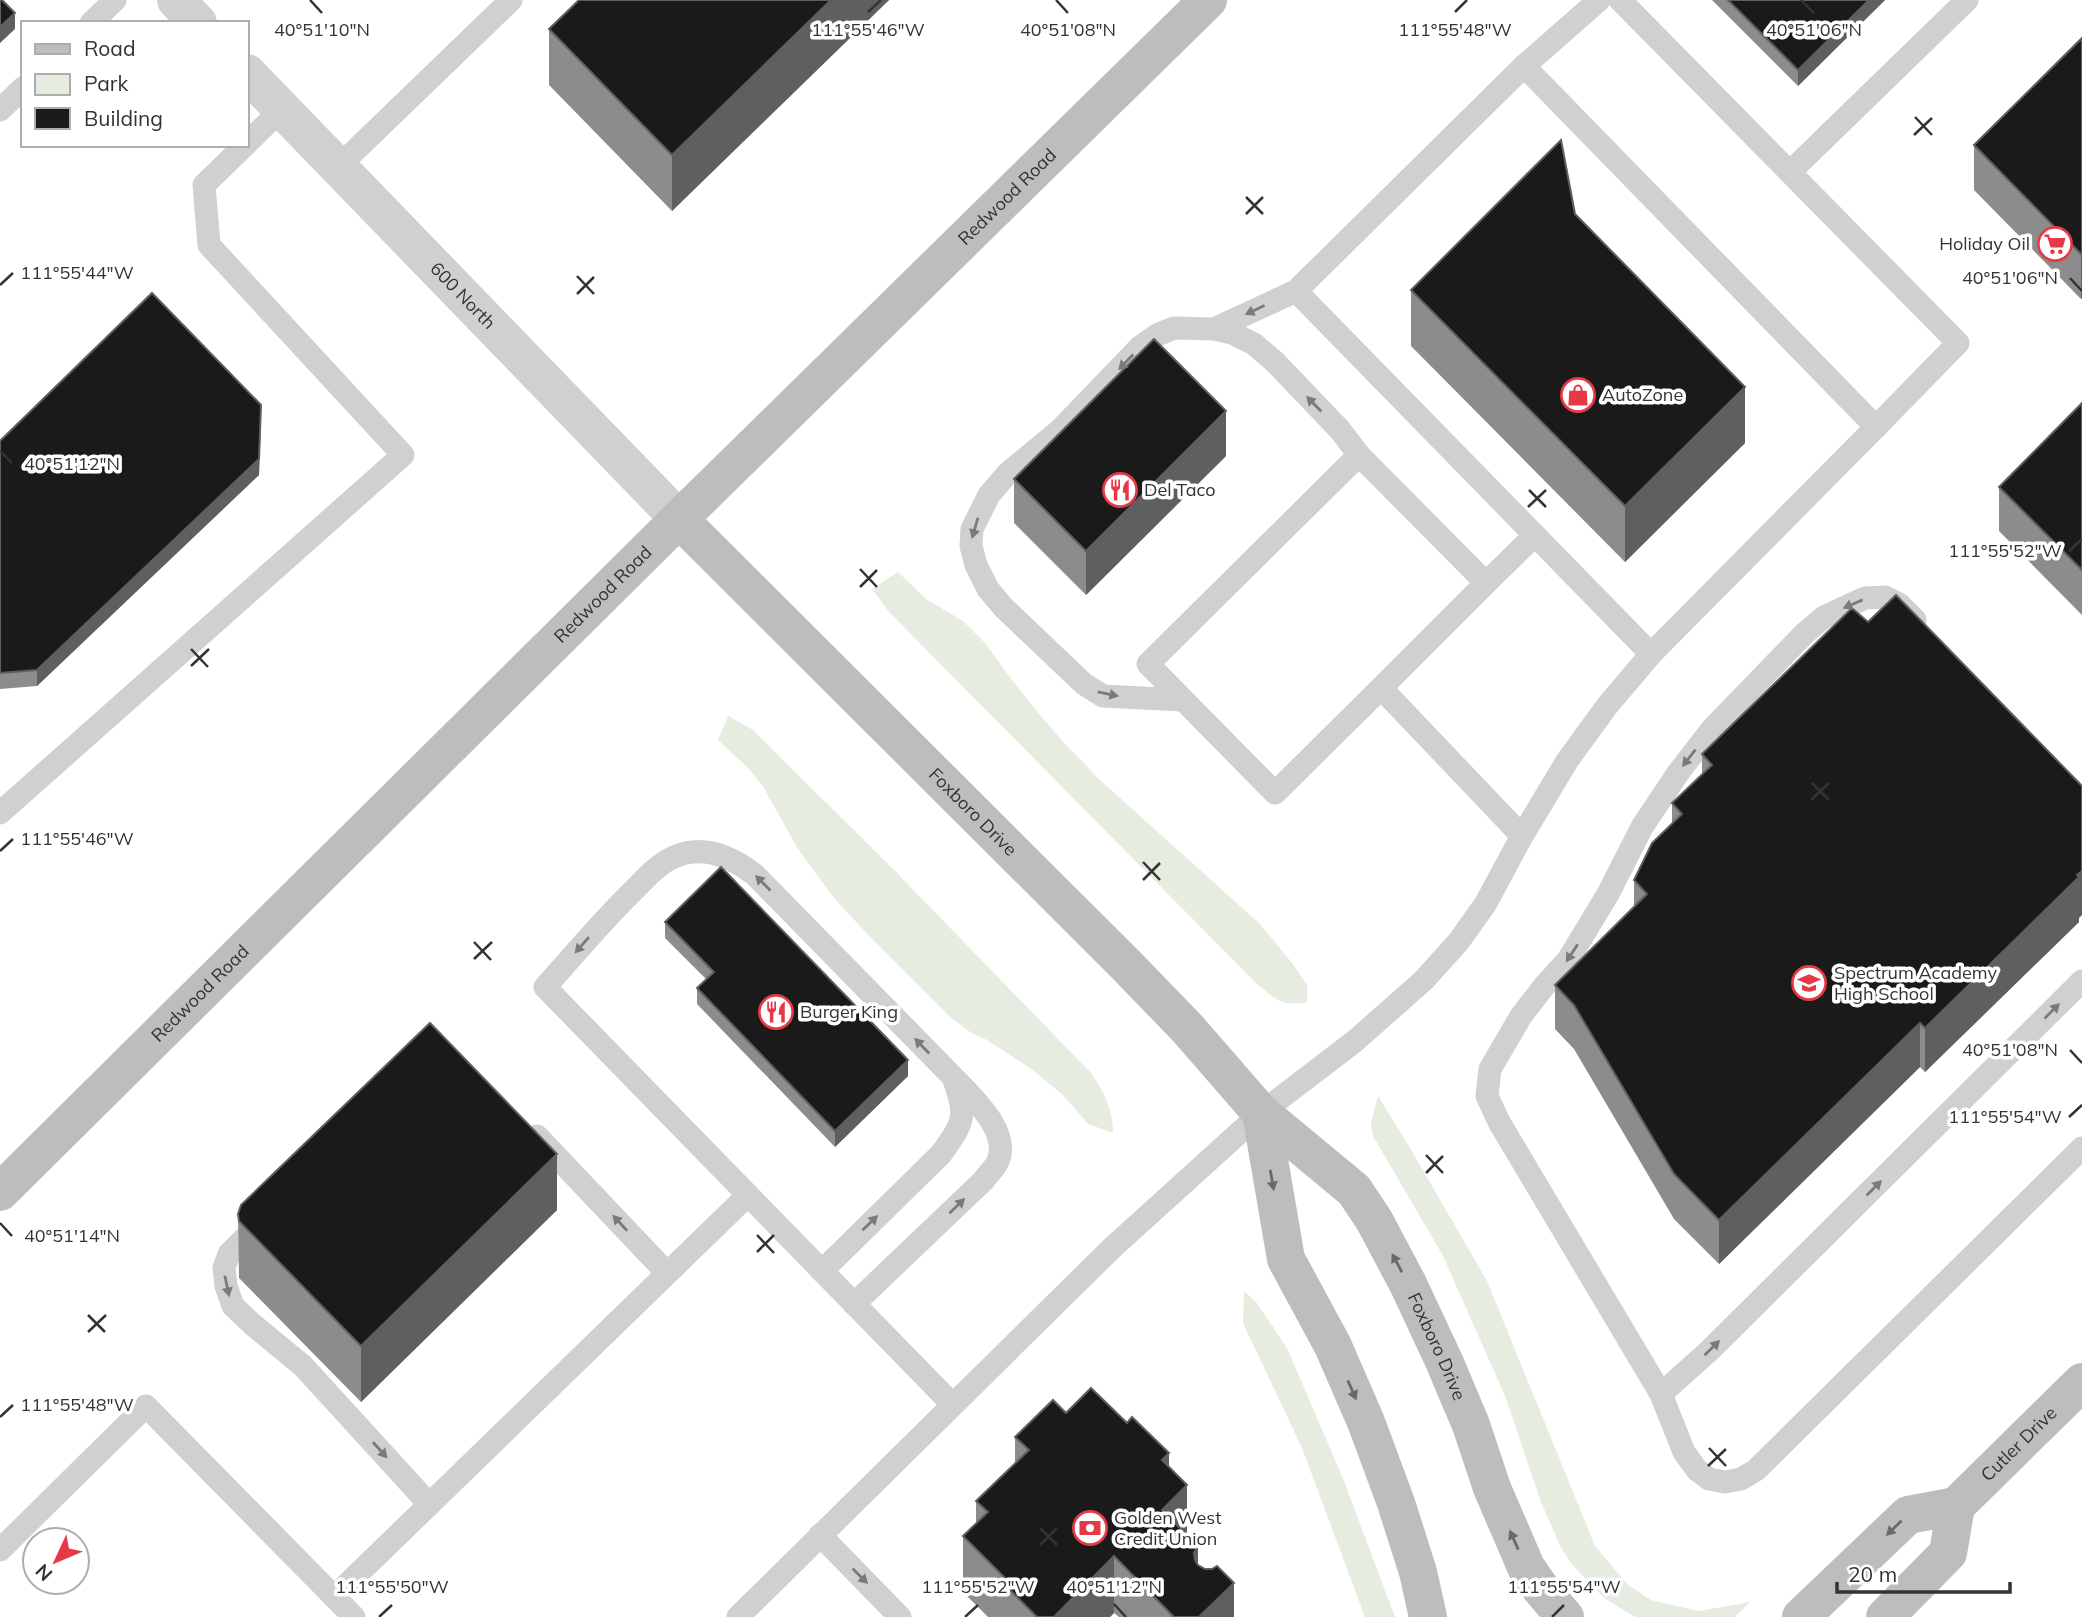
<svg xmlns="http://www.w3.org/2000/svg" width="2082" height="1617" viewBox="0 0 2082 1617" font-family="Mulish,sans-serif">
	<style>
		.green { fill: #e6ecdf }
		.lines { fill: none; stroke-linecap: round; stroke-linejoin: round }
		.lane { stroke: #d0d0d0; stroke-width: 23 }
		.street { stroke: #d0d0d0; stroke-width: 38 }
		.secondary { stroke: #bdbdbd; stroke-width: 38 }
		.wall { fill: #8c8c8c }
		.shaded-wall { fill: #5f5f5f }
		.building { fill: #1a1a1a; stroke: #5f5f5f; stroke-width: 2 }
		.oneway { fill: #7a7a7a }
		.oneway2 { fill: #6a6a6a }
		.ticks { fill: none; stroke: #333; stroke-width: 2.5 }
		.labels { text-anchor: middle; stroke-width: 7; stroke-linejoin: round; paint-order: stroke }
		.street-label { font-size: 18px; fill: #333; stroke: #fff }
		.poi-label { font-size: 18px; fill: #333; stroke: #fff; text-anchor: start }
		.ticks-label { font-size: 18px; text-anchor: middle; fill: #333; stroke: #fff; stroke-width: 7; stroke-linejoin: round; paint-order: stroke }
	</style>
	<rect width="100%" height="100%" fill="#fff"/>
	<g class="green">
		<path d="M 898,572 L 926,599 L 963,621 L 985,643 L 1009,676 L 1035,709 L 1064,743 L 1101,781 L 1260,924 L 1292,963 L 1307,985 L 1307,1002 C 1282,1007 1276,1000 1257,984 L 890,613 L 872,589 Z"/>
		<path d="M 728,716 L 753,730 L 896,872 L 1091,1073 C 1104,1092 1113,1109 1113,1133 L 1088,1124 L 1063,1095 L 1030,1068 L 987,1040 L 970,1032 L 950,1017 L 871,938 L 834,898 L 798,849 L 762,785 L 747,767 L 718,740 Z"/>
		<polygon points="1378,1096 1410,1148 1487,1281 1595,1546 1628,1585 1651,1600 1699,1611 1750,1602 1735,1617 1635,1617 1604,1598 1571,1563 1560,1546 1541,1502 1505,1396 1442,1254 1373,1136 1371,1123"/>
		<polygon points="1244,1291 1257,1303 1287,1348 1344,1481 1395,1617 1365,1617 1302,1448 1243,1323"/>
	</g>
	<g class="lines">
		<g class="lane">
			<polyline points="1620,0 1958,343 1876,427"/>
			<polyline points="91,23 115,0"/>
			<polyline points="1524,66 1599,0"/>
			<polyline points="0,110 23,88"/>
			<polyline points="247,143 282,109"/>
			<polyline points="338,167 511,0"/>
			<polyline points="1790,172 1967,0"/>
			<polyline points="1214,329 1296,291"/>
			<polyline points="1486,583 1535,535"/>
			<polyline points="1915,620 1899,604 1885,597 1865,598 1824,617 1805,633 1712,729 1678,773 1642,827 1608,894 1568,960 1545,985 1521,1016 1490,1069 1487,1096 1499,1122 1661,1394 1684,1452 1697,1470 1709,1479 1725,1482 1741,1479 1756,1470 2082,1148"/>
			<polyline points="1381,688 1486,583 1359,455 1148,664 1275,793 1381,688 1522,836"/>
			<polyline points="1182,700 1103,696 1084,684 1003,607 988,589 976,565 971,546 972,529 989,495 1008,473 1060,430 1140,347 1157,335 1174,328 1214,329 1232,333 1254,344 1275,362 1340,430 1359,455"/>
			<polyline points="0,813 403,455 209,245 204,185 245,145"/>
			<polyline points="537,1136 667,1273"/>
			<path d="M 748,1195 L 545,987 C 574,955 602,921 633,891 C 646,878 658,864 674,857 C 703,844 732,857 755,875 L 953,1077 C 967,1116 965,1121 941,1154 L 822,1271"/>
			<polyline points="259,1224 229,1254 224,1268 226,1286 233,1306 252,1324 303,1366 429,1504"/>
			<path d="M 854,1304 L 983,1181 C 987,1175 994,1169 997,1163 C 1012,1134 975,1100 957,1081"/>
			<polyline points="1661,1394 1709,1351 2082,981"/>
			<polyline points="820,1535 900,1617"/>
			<polyline points="0,1550 146,1406 354,1617"/>
			<polyline points="334,1597 748,1195 952,1404"/>
			<polyline points="738,1617 1112,1248 1261,1113 1355,1041 1424,980 1459,941 1486,903 1522,836 1567,761 1607,706 1651,654 1876,427 1524,66 1296,291 1651,654"/>
		</g>
		<g class="street">
			<polyline points="176,0 198,23"/>
			<path id="s1" d="M 247,73 L 679,519"/>
		</g>
		<g class="secondary">
			<path id="s2" d="M 679,519 L 1128,967 L 1188,1029 L 1261,1113 L 1354,1190 L 1374,1220 L 1408,1284 L 1444,1361 L 1471,1425 L 1492,1488 L 1526,1567 L 1541,1589 L 1565,1617"/>
			<polyline points="1261,1113 1286,1259 1333,1346 1366,1422 1396,1503 1418,1572 1428,1617"/>
			<path id="s3" d="M 0,1192 L 679,519 L 1208,0"/>
			<path id="s4" d="M 1801,1617 L 1908,1515 L 1956,1506 L 2082,1382"/>
			<polyline points="1885,1617 1948,1553 1956,1506"/>
		</g>
	</g>
	<g class="wall">
		<polygon points="579,0 889,0 672,211 549,85 549,29"/>
		<polygon points="1712,0 1885,0 1798,86"/>
		<polygon points="2082,38 2081,299 1974,190 1974,145"/>
		<polygon points="1575,214 1745,443 1625,562 1411,346 1411,290"/>
		<polygon points="2082,403 2082,615 1999,531 1999,487"/>
		<polygon points="261,421 259,475 37,686 0,689 0,441"/>
		<polygon points="1226,456 1086,595 1014,523 1014,479"/>
		<polygon points="1702,754 2079,918 2079,922 1925,1072 1920,1067 1719,1264 1674,1219 1574,1049 1555,1029 1555,985 1634,908 1634,880 1672,823 1672,803 1702,775"/>
		<polygon points="665,922 908,1076 835,1147 697,1004 697,988 706,979 665,938"/>
		<polygon points="557,1210 361,1402 239,1278 238,1214"/>
		<polygon points="1066,1413 1169,1467 1187,1536 1198,1565 1234,1617 1119,1617 1114,1613 1110,1617 988,1617 963,1592 963,1536 976,1523 976,1501 1015,1463 1015,1437"/>
	</g>
	<g class="shaded-wall">
		<polygon points="831,0 889,0 672,211 672,155"/>
		<polygon points="1869,0 1885,0 1798,86 1798,70"/>
		<polygon points="15,13 15,29 0,43 0,27"/>
		<polygon points="2082,253 2082,298 2081,299 2081,254"/>
		<polygon points="1745,387 1745,443 1625,562 1625,506"/>
		<polygon points="261,405 259,475 37,686 37,670"/>
		<polygon points="1226,411 1226,456 1086,595 1086,551"/>
		<polygon points="2082,871 2082,915 2079,918 2079,922 1925,1072 1925,1028"/>
		<polygon points="1920,1023 1920,1067 1719,1264 1719,1220"/>
		<polygon points="908,1060 908,1076 835,1147 835,1131"/>
		<polygon points="557,1154 557,1210 361,1402 361,1346"/>
		<polygon points="1169,1453 1169,1503 1187,1485 1187,1541 1162,1566 1162,1460"/>
		<polygon points="1198,1546 1198,1602 1194,1553"/>
		<polygon points="1114,1556 1114,1613 1110,1617 1054,1617"/>
		<polygon points="1234,1583 1234,1617 1199,1617"/>
	</g>
	<g class="building">
		<polygon points="0,0 2,0 15,13 0,27"/>
		<polygon points="579,0 831,0 672,155 549,29"/>
		<polygon points="1728,0 1869,0 1798,70"/>
		<polygon points="2082,38 2082,253 2081,254 1974,145"/>
		<polygon points="1561,140 1575,214 1745,387 1625,506 1411,290"/>
		<polygon points="152,293 261,405 259,459 37,670 0,673 0,441"/>
		<polygon points="1154,339 1226,411 1086,551 1014,479"/>
		<polygon points="2082,403 2082,570 1999,487"/>
		<polygon points="1896,595 2082,786 2082,871 2077,875 2079,877 1925,1028 1920,1023 1719,1220 1674,1174 1574,1005 1555,985 1647,894 1634,880 1652,843 1682,814 1672,803 1712,765 1702,754 1852,608 1868,622"/>
		<polygon points="721,867 908,1060 835,1131 697,988 714,972 665,922"/>
		<polygon points="430,1023 557,1154 361,1346 239,1221 238,1214 241,1205"/>
		<polygon points="1091,1388 1127,1423 1132,1417 1169,1453 1162,1460 1187,1485 1162,1510 1198,1546 1194,1553 1195,1560 1198,1565 1205,1569 1212,1569 1217,1566 1234,1583 1199,1617 1174,1617 1114,1556 1054,1617 1037,1617 1005,1585 1009,1582 963,1536 988,1512 976,1501 1029,1450 1015,1437 1053,1400 1066,1413"/>
	</g>
	<defs><path id="oneway-solid" d="M-6-.8H1V-3.2L6.5 0L1 3.2V.8H-6Z" transform="scale(1.75)"/></defs>
	<g class="oneway">
		<use href="#oneway-solid" transform="translate(1255 310) rotate(155)"/>
		<use href="#oneway-solid" transform="translate(1126 362) rotate(134)"/>
		<use href="#oneway-solid" transform="translate(1314 404) rotate(-134)"/>
		<use href="#oneway-solid" transform="translate(975 528) rotate(106)"/>
		<use href="#oneway-solid" transform="translate(1853 604) rotate(157)"/>
		<use href="#oneway-solid" transform="translate(1108 694) rotate(12)"/>
		<use href="#oneway-solid" transform="translate(1689 758) rotate(128)"/>
		<use href="#oneway-solid" transform="translate(763 883) rotate(-135)"/>
		<use href="#oneway-solid" transform="translate(582 945) rotate(131)"/>
		<use href="#oneway-solid" transform="translate(1572 953) rotate(123)"/>
		<use href="#oneway-solid" transform="translate(2052 1011) rotate(-45)"/>
		<use href="#oneway-solid" transform="translate(922 1046) rotate(-134)"/>
		<use href="#oneway-solid" transform="translate(1874 1188) rotate(-45)"/>
		<use href="#oneway-solid" transform="translate(957 1206) rotate(-44)"/>
		<use href="#oneway-solid" transform="translate(620 1223) rotate(-133)"/>
		<use href="#oneway-solid" transform="translate(870 1223) rotate(-44)"/>
		<use href="#oneway-solid" transform="translate(227 1286) rotate(78)"/>
		<use href="#oneway-solid" transform="translate(1712 1348) rotate(-44)"/>
		<use href="#oneway-solid" transform="translate(380 1450) rotate(48)"/>
		<use href="#oneway-solid" transform="translate(860 1576) rotate(45)"/>
	</g>
	<g class="oneway2">
		<use href="#oneway-solid" transform="translate(1272 1180) rotate(80)"/>
		<use href="#oneway-solid" transform="translate(1397 1263) rotate(-118)"/>
		<use href="#oneway-solid" transform="translate(1352 1390) rotate(66)"/>
		<use href="#oneway-solid" transform="translate(1894 1528) rotate(136)"/>
		<use href="#oneway-solid" transform="translate(1514 1540) rotate(-114)"/>
	</g>
	<path class="ticks" d="M 310,0 L 322,13M 1056,0 L 1068,13M 1801,0 L 1814,13M 868,12 L 881,0M 1455,12 L 1467,0M 1915,117 L 1932,135M 1914,135 L 1932,118M 1246,197 L 1263,214M 1246,214 L 1263,197M 577,276 L 594,294M 2070,278 L 2082,291M 0,285 L 13,273M 577,294 L 594,277M 0,451 L 12,463M 1529,490 L 1546,507M 1528,507 L 1546,490M 2069,551 L 2082,539M 860,569 L 877,587M 860,587 L 877,570M 191,649 L 208,667M 191,666 L 209,649M 1812,783 L 1829,800M 1811,800 L 1829,783M 0,851 L 13,839M 1143,862 L 1160,880M 1143,880 L 1160,863M 474,942 L 491,960M 474,959 L 492,942M 2070,1050 L 2082,1063M 2069,1117 L 2082,1105M 1426,1155 L 1443,1173M 1426,1173 L 1443,1156M 0,1223 L 12,1236M 757,1235 L 774,1253M 757,1252 L 774,1235M 88,1315 L 105,1332M 88,1332 L 106,1315M 0,1417 L 13,1405M 1709,1448 L 1726,1466M 1708,1466 L 1726,1449M 1040,1528 L 1057,1545M 1040,1545 L 1057,1528M 1114,1604 L 1126,1617M 379,1617 L 392,1605M 965,1617 L 978,1605M 1552,1617 L 1564,1605"/>
	<defs>
		<g id="supermarket-ring" transform="scale(1.75)"><circle r="9.5" fill="#fff" stroke="#e63946" stroke-width="1.5"/><path d="M-6-5.5h2.5l.6 2H6L4.5 2H-2.5L-4.4-4H-6ZM-1.5 3.2a1.3 1.3 0 1 0 .1 0ZM3 3.2a1.3 1.3 0 1 0 .1 0Z" fill="#e63946"/></g>
		<g id="shop-ring" transform="scale(1.75)"><circle r="9.5" fill="#fff" stroke="#e63946" stroke-width="1.5"/><path d="M-5-2.5h2.3a2.7 3.5 0 0 1 5.4 0H5L5.5 6h-11ZM-1.5-2.5h3a1.5 2.3 0 0 0-3 0Z" fill="#e63946"/></g>
		<g id="restaurant-ring" transform="scale(1.75)"><circle r="9.5" fill="#fff" stroke="#e63946" stroke-width="1.5"/><path d="M-5-6h1v4h1v-4h1v4h1v-4h1v5L-1.5 .5V6h-2V.5L-5-1ZM5-6V6H3V1.5H1.5Q1.5-4 5-6Z" fill="#e63946"/></g>
		<g id="school-ring" transform="scale(1.75)"><circle r="9.5" fill="#fff" stroke="#e63946" stroke-width="1.5"/><path d="M0-5L7-2L0 1L-7-2ZM-4 1L0 2.5L4 1V4Q0 6-4 4Z" fill="#e63946"/></g>
		<g id="bank-ring" transform="scale(1.75)"><circle r="9.5" fill="#fff" stroke="#e63946" stroke-width="1.5"/><path d="M-6-4H6V4H-6ZM0-2.3a2.3 2.3 0 1 0 0 4.6a2.3 2.3 0 1 0 0-4.6Z" fill="#e63946"/></g>
	</defs>
	<g fill-rule="evenodd">
		<use href="#supermarket-ring" x="2055" y="244"/>
		<use href="#shop-ring" x="1578" y="395"/>
		<use href="#restaurant-ring" x="1120" y="490"/>
		<use href="#school-ring" x="1809" y="983"/>
		<use href="#restaurant-ring" x="776" y="1012"/>
		<use href="#bank-ring" x="1090" y="1528"/>
	</g>
	<g class="labels">
		<g class="street-label">
			<text dy="6" stroke="none"><textPath href="#s3" startOffset="1416">Redwood Road</textPath></text>
			<text dy="6" stroke="none"><textPath href="#s1" startOffset="310">600 North</textPath></text>
			<text dy="6" stroke="none"><textPath href="#s3" startOffset="849">Redwood Road</textPath></text>
			<text dy="6" stroke="none"><textPath href="#s2" startOffset="415">Foxboro Drive</textPath></text>
			<text dy="6" stroke="none"><textPath href="#s3" startOffset="282">Redwood Road</textPath></text>
			<text dy="6" stroke="none"><textPath href="#s2" startOffset="1130">Foxboro Drive</textPath></text>
			<text dy="6" stroke="none"><textPath href="#s4" startOffset="285">Cutler Drive</textPath></text>
		</g>
		<g class="poi-label">
			<text x="2030" y="250" text-anchor="end">Holiday Oil</text>
			<text x="1602" y="401">AutoZone</text>
			<text x="1144" y="496">Del Taco</text>
			<text x="1834" y="979">Spectrum Academy<tspan x="1834" dy="21">High School</tspan></text>
			<text x="800" y="1018">Burger King</text>
			<text x="1114" y="1524">Golden West<tspan x="1114" dy="21">Credit Union</tspan></text>
		</g>
	</g>
	<g class="ticks-label">
		<text x="868" y="36">111°55'46"W</text>
		<text x="1455" y="36">111°55'48"W</text>
		<text x="1814" y="36">40°51'06"N</text>
		<text x="322" y="36">40°51'10"N</text>
		<text x="1068" y="36">40°51'08"N</text>
		<text x="77" y="279">111°55'44"W</text>
		<text x="2010" y="284">40°51'06"N</text>
		<text x="72" y="470">40°51'12"N</text>
		<text x="2005" y="557">111°55'52"W</text>
		<text x="77" y="845">111°55'46"W</text>
		<text x="2010" y="1056">40°51'08"N</text>
		<text x="2005" y="1123">111°55'54"W</text>
		<text x="72" y="1242">40°51'14"N</text>
		<text x="77" y="1411">111°55'48"W</text>
		<text x="1114" y="1593">40°51'12"N</text>
		<text x="392" y="1593">111°55'50"W</text>
		<text x="978" y="1593">111°55'52"W</text>
		<text x="1564" y="1593">111°55'54"W</text>
	</g>
	<rect x="21" y="21" width="228" height="126" fill="#ffffff" stroke="#adadad" stroke-width="2"/>
	<rect x="35" y="44" width="35" height="10" fill="#bdbdbd" stroke="#adadad" stroke-width="2"/>
	<text x="84" y="56" font-size="21" fill="#333333">Road</text>
	<rect x="35" y="74" width="35" height="21" fill="#e6ecdf" stroke="#adadad" stroke-width="2"/>
	<text x="84" y="91" font-size="21" fill="#333333">Park</text>
	<rect x="35" y="108" width="35" height="21" fill="#1a1a1a" stroke="#adadad" stroke-width="2"/>
	<text x="84" y="126" font-size="21" fill="#333333">Building</text>
	<g transform="translate(56 1561) rotate(226)"><circle r="33" fill="#ffffff" stroke="#adadad" stroke-width="2"/>
	<path d="M0-5L12 26L0 18L-12 26Z" fill="#e63946"/>
	<text y="-10" font-size="19" font-weight="bold" text-anchor="middle" fill="#333333">N</text>
	</g>
	<path d="M1837 1582v10h173v-10" fill="none" stroke="#333333" stroke-width="3.5"/>
	<text x="1848" y="1582" font-size="21" fill="#333333" stroke="#ffffff" stroke-width="5" paint-order="stroke">20 m</text>
</svg>
